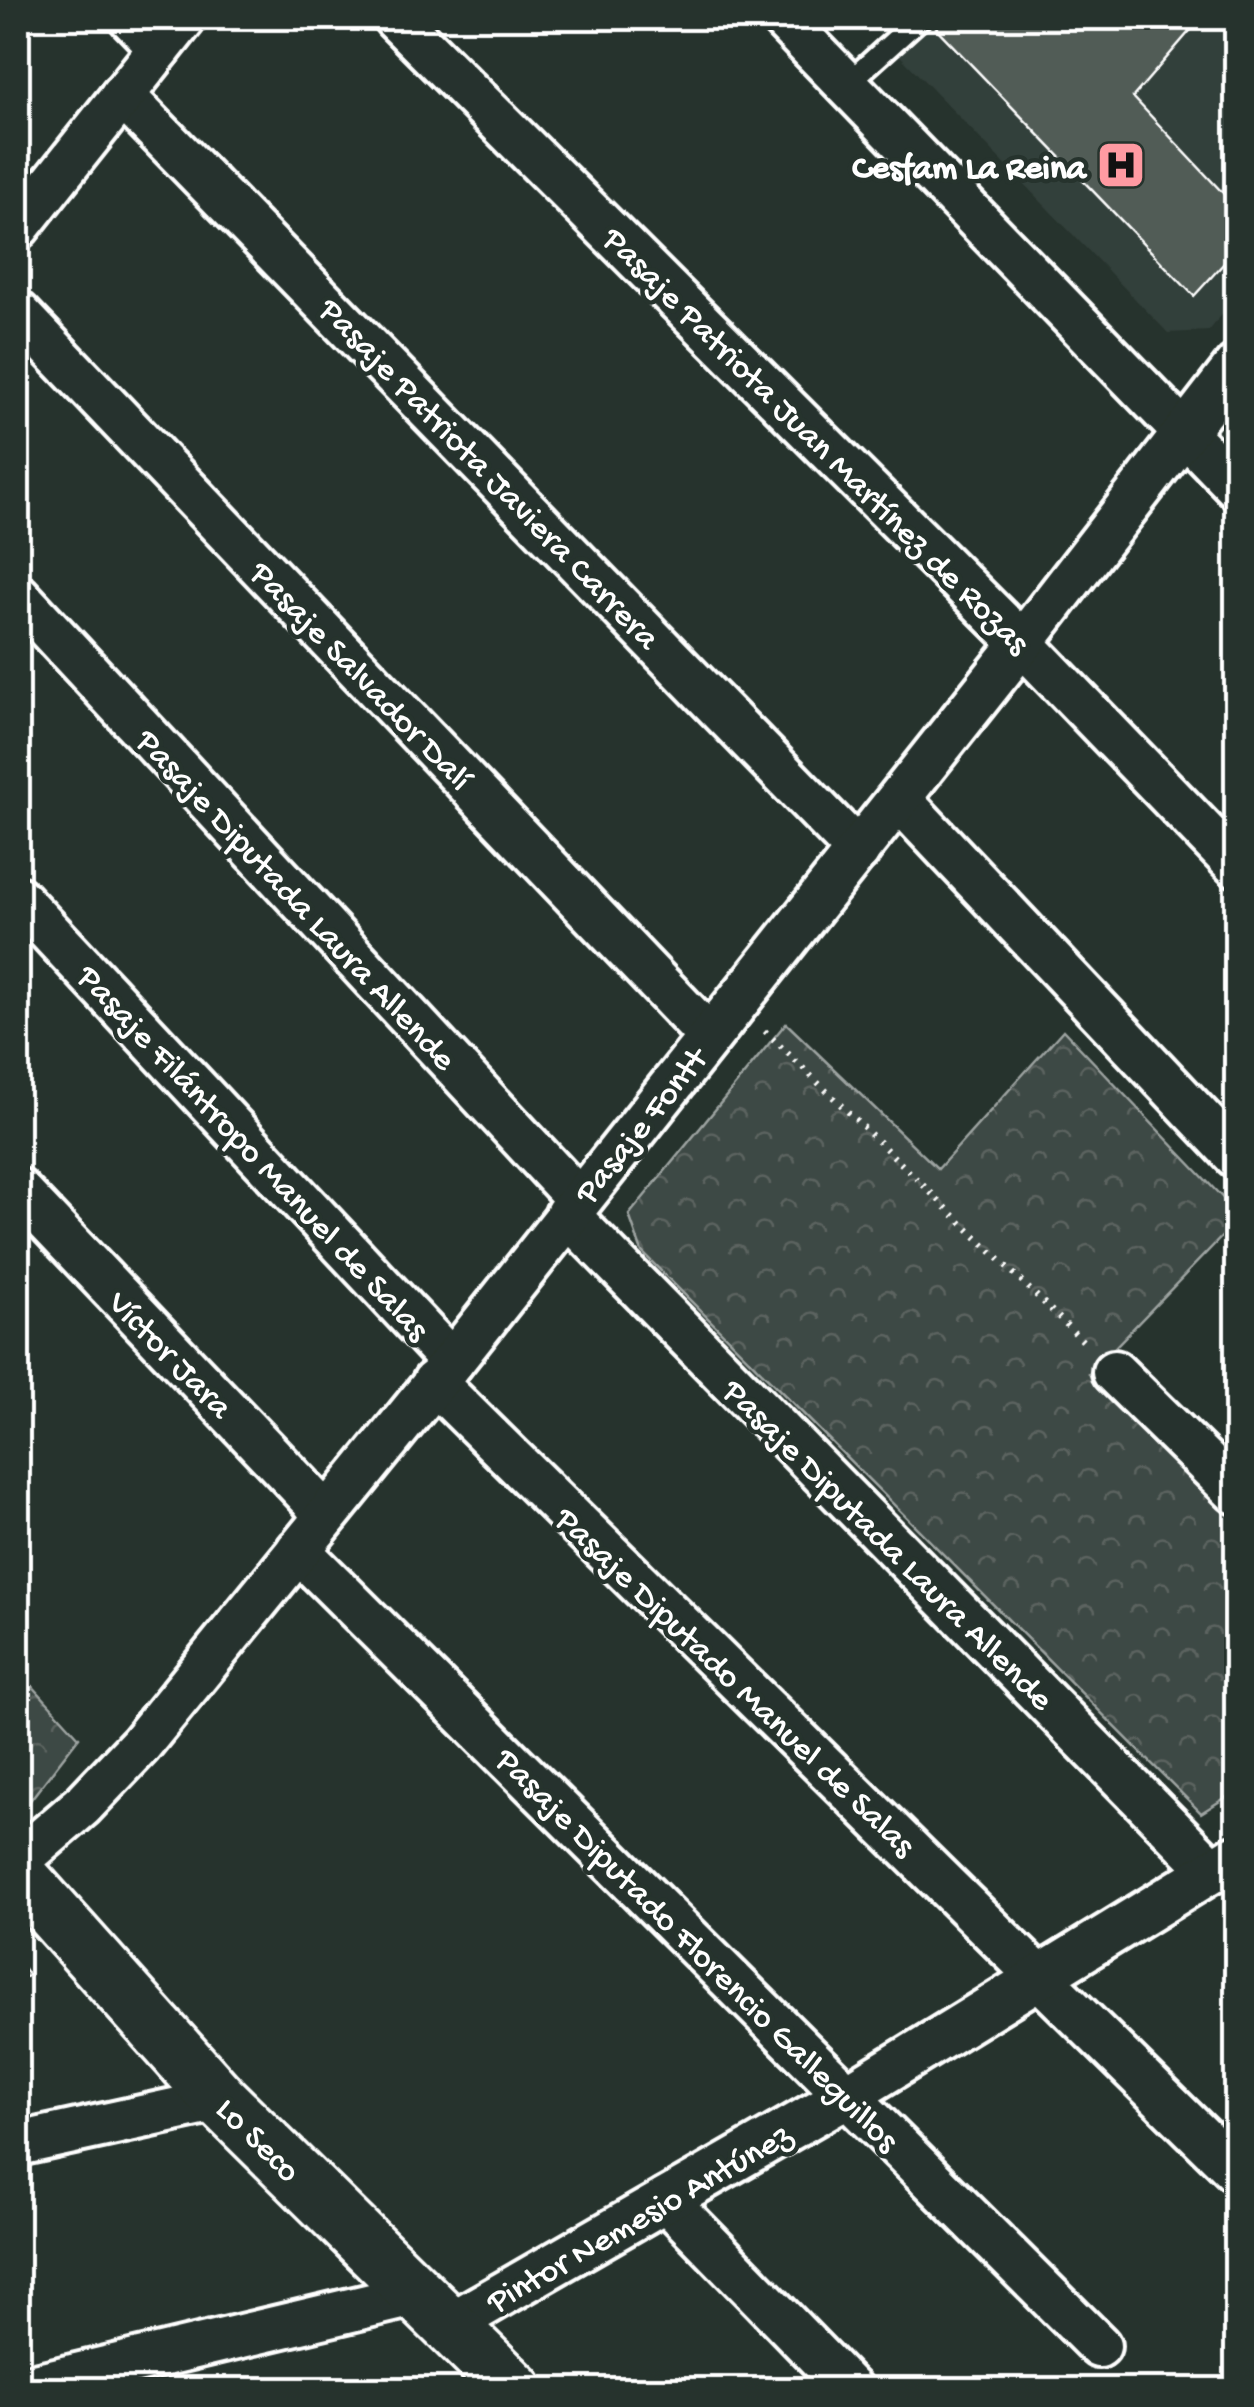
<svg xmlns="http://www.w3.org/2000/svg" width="1254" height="2407" viewBox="0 0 1254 2407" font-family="'Gochi Hand',sans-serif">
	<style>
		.built { fill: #333f3a }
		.park { fill: url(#park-crowns); stroke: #9ea4a2; stroke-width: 2.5 }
		.building { fill: #515c57; stroke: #fff; stroke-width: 2.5 }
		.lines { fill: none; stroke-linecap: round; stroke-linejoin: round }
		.service-casing { stroke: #fff; stroke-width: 28 }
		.minor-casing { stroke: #fff; stroke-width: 50 }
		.secondary-casing { stroke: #fff; stroke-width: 62 }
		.path { stroke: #fff; stroke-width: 6; stroke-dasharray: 2.5 8; stroke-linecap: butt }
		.service { stroke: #26332d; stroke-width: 20 }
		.minor { stroke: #26332d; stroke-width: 42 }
		.secondary { stroke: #26332d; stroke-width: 55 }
		.labels { text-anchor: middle; stroke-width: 9; stroke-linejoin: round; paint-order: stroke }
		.poi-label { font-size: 35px; font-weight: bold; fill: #fff; stroke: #26332d; text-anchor: end }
		.street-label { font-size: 35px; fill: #fff; stroke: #26332d }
	</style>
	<defs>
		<pattern id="park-crowns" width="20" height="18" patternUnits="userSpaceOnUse" patternTransform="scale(2.5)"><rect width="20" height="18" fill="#3e4944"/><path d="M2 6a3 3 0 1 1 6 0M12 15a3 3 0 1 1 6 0" fill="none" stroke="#5b6460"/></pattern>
	</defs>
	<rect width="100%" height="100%" fill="#26332d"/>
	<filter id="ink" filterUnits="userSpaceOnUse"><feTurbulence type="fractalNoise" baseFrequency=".01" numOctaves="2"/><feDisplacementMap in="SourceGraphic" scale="20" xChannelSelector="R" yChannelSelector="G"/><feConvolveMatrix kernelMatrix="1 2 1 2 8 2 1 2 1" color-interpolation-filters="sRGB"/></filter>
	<g filter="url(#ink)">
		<polygon class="built" points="890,18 1236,18 1236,297 1209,331 1168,333 877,32"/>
		<g class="park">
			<polygon points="786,1023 938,1169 1063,1030 1236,1212 1236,1222 1089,1374 1236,1516 1236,1791 1201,1813 642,1252 629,1215"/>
			<polygon points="18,1670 79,1737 18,1816"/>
		</g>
		<g class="building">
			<polygon points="948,18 1201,18 1133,97 1236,207 1236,250 1194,296 936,28"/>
			<polygon points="18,1960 29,1976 18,1979"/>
		</g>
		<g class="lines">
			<g class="service-casing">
				<polyline id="service" points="847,84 920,18"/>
			</g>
			<g class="minor-casing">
				<g id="minor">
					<polyline points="131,18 160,48"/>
					<polyline points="395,18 1022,643 1236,865"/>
					<polyline points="782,18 1236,486"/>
					<polyline points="122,95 858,851"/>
					<polyline points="18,227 184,18"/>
					<polyline points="18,313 709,1036"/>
					<polyline points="18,596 578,1199"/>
					<polyline points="899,799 1236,1156"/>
					<polyline points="18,898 452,1362"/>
					<polyline points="18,1190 312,1499 325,1517"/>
					<polyline points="567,1214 1213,1871"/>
					<polyline points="1114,1372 1236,1492"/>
					<polyline points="434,1382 1236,2171"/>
					<polyline points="298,1550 1099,2346"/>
					<polyline points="18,1861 82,1806 140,1745 452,1362 1022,643 1236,366"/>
					<polyline points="18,2144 220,2100"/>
					<polyline points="666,2200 851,2390"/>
					<polyline points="449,2325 848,2095 1235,1857"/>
					<polyline points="18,2389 418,2294"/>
				</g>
			</g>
			<g class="secondary-casing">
				<polyline id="secondary" points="18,1874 220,2100 515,2390"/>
			</g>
			<polyline class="path" points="765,1031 1085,1343"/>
			<use href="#service" class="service"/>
			<use href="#minor" class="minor"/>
			<use href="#secondary" class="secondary"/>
		</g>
	</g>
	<defs>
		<g id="hospital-square" transform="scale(2.5)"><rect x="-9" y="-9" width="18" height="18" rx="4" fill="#ff9aa2" stroke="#26332d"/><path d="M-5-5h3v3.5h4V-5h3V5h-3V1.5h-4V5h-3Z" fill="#111"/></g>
	</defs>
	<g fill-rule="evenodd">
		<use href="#hospital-square" x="1121" y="165"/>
	</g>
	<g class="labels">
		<g class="poi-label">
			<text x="1086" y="177">Cesfam La Reina</text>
		</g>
		<g class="street-label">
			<text transform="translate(818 439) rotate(45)" y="12">Pasaje Patriota Juan Martínez de Rozas</text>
			<text transform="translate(491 472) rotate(46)" y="12">Pasaje Patriota Javiera Carrera</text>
			<text transform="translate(363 674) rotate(46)" y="12">Pasaje Salvador Dalí</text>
			<text transform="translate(298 898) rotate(47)" y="12">Pasaje Diputada Laura Allende</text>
			<text transform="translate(639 1124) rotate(-51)" y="12">Pasaje Fontt</text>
			<text transform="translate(255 1151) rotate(47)" y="12">Pasaje Filántropo Manuel de Salas</text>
			<text transform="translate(172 1353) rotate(46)" y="12">Víctor Jara</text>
			<text transform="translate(890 1543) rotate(45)" y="12">Pasaje Diputada Laura Allende</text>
			<text transform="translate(737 1680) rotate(44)" y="12">Pasaje Diputado Manuel de Salas</text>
			<text transform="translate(699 1948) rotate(45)" y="12">Pasaje Diputado Florencio Galleguillos</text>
			<text transform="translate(260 2138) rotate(45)" y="12">Lo Seco</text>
			<text transform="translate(638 2216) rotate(-30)" y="12">Pintor Nemesio Antúnez</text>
		</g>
	</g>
	<rect width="1254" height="2407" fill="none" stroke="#26332d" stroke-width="60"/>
	<rect x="30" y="30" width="1194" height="2347" fill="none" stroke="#fff" stroke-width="4" filter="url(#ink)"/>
</svg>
